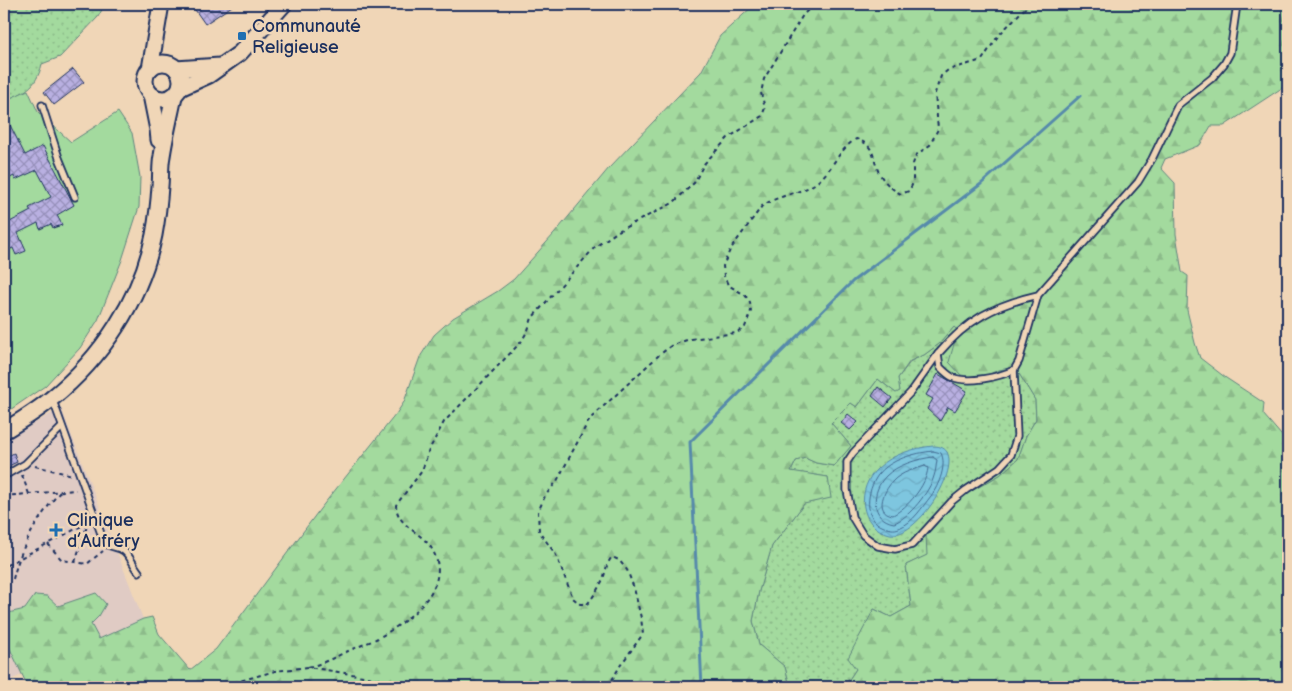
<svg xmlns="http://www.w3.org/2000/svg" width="1292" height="691" viewBox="0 0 1292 691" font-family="'Balsamiq Sans',sans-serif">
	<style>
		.built { fill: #e0cbc4 }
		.grass { fill: url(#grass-dots); stroke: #5f847e; fill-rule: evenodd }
		.forest { fill: url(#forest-firs); stroke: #5f847e }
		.park { fill: #a3da9e; stroke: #5f847e }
		.water { fill: url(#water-waves); stroke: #568aab }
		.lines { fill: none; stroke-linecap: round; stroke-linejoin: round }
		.shore { stroke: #436b92; stroke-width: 1 }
		.stream { stroke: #568aab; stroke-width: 3 }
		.building { fill: url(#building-cross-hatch); stroke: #1b2f5e }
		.service-casing { stroke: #1b2f5e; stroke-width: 9 }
		.tertiary-casing { stroke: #1b2f5e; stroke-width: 19 }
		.path { stroke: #1b2f5e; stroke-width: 2; stroke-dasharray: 4 4; stroke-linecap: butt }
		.service { stroke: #f0d6b7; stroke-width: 5.5 }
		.tertiary { stroke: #f0d6b7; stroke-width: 15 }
		.poi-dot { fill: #1f6fb2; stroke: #f0d6b7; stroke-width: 2 }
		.labels { text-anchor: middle; stroke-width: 5; stroke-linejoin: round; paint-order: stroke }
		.poi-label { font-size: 18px; fill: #1b2f5e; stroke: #f0d6b7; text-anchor: start }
	</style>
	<defs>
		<pattern id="grass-dots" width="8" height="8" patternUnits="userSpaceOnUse" patternTransform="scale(1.25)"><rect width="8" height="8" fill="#a3da9e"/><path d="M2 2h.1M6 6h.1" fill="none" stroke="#8cbb8a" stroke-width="1.8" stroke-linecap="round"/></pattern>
		<pattern id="forest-firs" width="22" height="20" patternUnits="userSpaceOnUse" patternTransform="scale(1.25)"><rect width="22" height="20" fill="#a3da9e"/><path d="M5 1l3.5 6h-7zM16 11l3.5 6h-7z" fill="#8cbb8a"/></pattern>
		<pattern id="water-waves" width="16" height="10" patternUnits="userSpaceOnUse" patternTransform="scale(1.25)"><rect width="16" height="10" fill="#7ec6df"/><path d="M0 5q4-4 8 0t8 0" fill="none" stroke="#6caac2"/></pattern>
		<pattern id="building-cross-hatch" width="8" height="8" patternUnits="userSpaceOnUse" patternTransform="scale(1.25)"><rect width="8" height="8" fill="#b9b0e1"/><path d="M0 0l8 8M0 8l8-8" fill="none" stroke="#9690ba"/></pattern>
	</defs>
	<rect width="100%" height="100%" fill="#f0d6b7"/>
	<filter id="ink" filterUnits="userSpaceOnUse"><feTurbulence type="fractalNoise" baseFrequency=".02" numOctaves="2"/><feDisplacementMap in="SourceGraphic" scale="10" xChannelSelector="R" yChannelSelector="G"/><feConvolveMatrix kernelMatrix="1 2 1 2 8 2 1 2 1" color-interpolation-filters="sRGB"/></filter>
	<g filter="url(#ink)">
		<polygon class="built" points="61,408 143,619 4,683 4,441"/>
		<g class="grass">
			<path d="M 4,4 L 105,4 L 98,17 L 60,57 L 42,64 C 36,88 25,92 4,101 Z"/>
			<path d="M 954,327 L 962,333 L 979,378 L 999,370 L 1015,367 L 1035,400 L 1036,419 L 1026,436 L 1018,459 L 1000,475 L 961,497 L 928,555 L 906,565 L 911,606 L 891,617 L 874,609 L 856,669 L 844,687 L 790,687 L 785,667 L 759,645 L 753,621 L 759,591 L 772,546 L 804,504 L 828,477 L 791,472 L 796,461 L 805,458 L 816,463 L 834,466 L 851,446 L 831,423 L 851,403 L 857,407 L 878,379 L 896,393 L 898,378 L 911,361 L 924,355 L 939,344 ZM 924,447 L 947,452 L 948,461 L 945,481 L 891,458 Z"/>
		</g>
		<polygon class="forest" points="755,4 1288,4 1288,84 1224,126 1211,126 1200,145 1165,159 1161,168 1175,183 1176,234 1182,272 1188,276 1187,310 1195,343 1200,358 1226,378 1264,403 1263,414 1288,443 1288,687 844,687 856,669 848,658 874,609 891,617 911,606 906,565 927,555 926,535 961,497 1000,475 1018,459 1026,436 1036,419 1035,400 1015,367 999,370 979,378 961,375 949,362 954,344 961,333 954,327 939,344 924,355 910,361 898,378 900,391 896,393 878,379 857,407 851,403 831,423 851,446 834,466 816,463 805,458 796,461 791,471 828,477 831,498 804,504 772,546 759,591 753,621 759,645 785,667 790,687 28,687 4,636 4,614 25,609 35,595 47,596 58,606 96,593 106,604 99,616 91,624 99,639 143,619 152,617 159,634 190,670 216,649 320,509 396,414 404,402 420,357 434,335 453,318 498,291 514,279 554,234 609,168 701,72 720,36"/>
		<polygon class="park" points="28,90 38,112 71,142 118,112 132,133 140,177 139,207 122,260 98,320 80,348 45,386 4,414 4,101"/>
		<path class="water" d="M 933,446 C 938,446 944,447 947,452 C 959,474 915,539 890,534 C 858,527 856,488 878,468 C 893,454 914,448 933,446 Z"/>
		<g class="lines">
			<g class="shore">
				<path d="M 933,451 L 941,453 C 947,465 939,485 931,496 C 922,507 914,522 899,528 C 894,530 890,529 884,527 C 862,519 867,490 878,475 C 890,459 915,453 933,451 Z"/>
				<path d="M 933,457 L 937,460 C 936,465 936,471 934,476 C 930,491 909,518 894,523 C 870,519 871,491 886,476 C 897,465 917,459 933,457 Z"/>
				<path d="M 925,466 L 928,468 C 926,486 908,507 893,515 C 871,512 887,483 899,476 C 906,471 916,469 925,466 Z"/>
			</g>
			<polyline class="stream" points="702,687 690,442 853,281 981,184 1080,96"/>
		</g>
		<g class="building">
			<polygon points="191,4 235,4 205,24"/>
			<polygon points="73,69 84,82 54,105 44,92"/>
			<polygon points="4,113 25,155 43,146 74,205 57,215 62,225 53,228 51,224 40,229 38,223 18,233 26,251 16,255 13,248 4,252 4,225 31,211 29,208 51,197 37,170 15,180 14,176 4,181"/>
			<polygon points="938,374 967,391 955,411 948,407 940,421 927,409 933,399 926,395"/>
			<polygon points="878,387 892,398 885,407 872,396"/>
			<polygon points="848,414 858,422 850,430 841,423"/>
			<polygon points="14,453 17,462 4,468 4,458"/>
		</g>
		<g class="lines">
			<g class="service-casing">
				<g id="service">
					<polyline points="42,105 59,158 75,197"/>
					<path d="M 1038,295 C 994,305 967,320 938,354 L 940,367 C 943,370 948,375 952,377 C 968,384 999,377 1014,370 L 1019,361 L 1038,295 L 1138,182 L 1152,159 L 1178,105 L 1212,78 L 1224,64 L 1230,53 L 1237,4"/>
					<polyline points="938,354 911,392 853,453 847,462 847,490 852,517 863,535 878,546 895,549 912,545 951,502 966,490 999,468 1011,455 1017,436 1014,370"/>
					<path d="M 51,401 L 55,406 L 104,542 C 110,548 117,546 124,551 C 130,556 134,566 139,572"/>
					<polyline points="4,476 25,464 62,427"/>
				</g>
			</g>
			<g class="tertiary-casing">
				<g id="tertiary">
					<circle cx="163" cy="81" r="18"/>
					<polyline points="150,69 161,4"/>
					<polyline points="176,69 220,66"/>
					<polyline points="180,88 209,75 240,53 284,4"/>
					<polyline points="151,95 158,130 159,140"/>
					<path d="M 4,431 C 20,421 37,411 51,399 C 102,358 141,299 154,235 C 157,219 159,202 160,186 C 161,176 160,165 162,156 C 165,136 170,116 174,96"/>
				</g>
			</g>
			<g class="path">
				<polyline points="35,466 72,475"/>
				<polyline points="22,475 29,494"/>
				<polyline points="4,496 76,490"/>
				<polyline points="48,544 62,560 87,564 103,551"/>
				<polyline points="75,562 88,523"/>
				<polyline points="7,565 89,522"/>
				<path d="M 13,579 C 21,546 38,517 60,492"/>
				<path d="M 308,667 C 322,664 333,658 346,652 C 357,647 368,643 378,638 C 407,622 453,588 433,551 C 424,532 397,528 396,505 L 422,471 L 429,450 L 444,422 L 521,342 L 528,330 L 532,318 L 595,247 L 620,230 L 673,203 L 694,183 L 704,164 L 728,138 L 762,116 L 765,108 L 761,93 L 764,79 L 803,15 L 814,4"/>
				<polyline points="167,687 181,682 191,687"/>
				<polyline points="227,687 236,682 275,671 308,667 363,676 416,687"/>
				<path d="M 608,687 L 620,666 L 643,634 L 641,618 L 634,588 L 627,570 L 619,560 L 612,557 C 606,564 606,571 603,579 C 601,584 591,601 587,604 L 580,604 L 573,598 L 556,555 L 539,531 L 538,512 L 545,496 L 557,481 L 587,424 L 592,417 L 658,356 L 672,345 L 690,339 L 737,333 L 745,327 L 751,311 L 750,302 L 745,295 L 728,285 L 724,276 L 723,266 L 730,250 L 762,206 C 778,195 800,194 816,183 C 832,171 838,150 856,139 C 861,141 865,142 869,147 C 873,151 874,159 876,165 C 880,178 889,188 901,194 L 909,191 L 913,183 L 913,164 L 916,155 L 930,145 L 938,129 L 935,93 L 941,76 L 948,70 L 982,60 L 998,36 L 1023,10 L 1030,5 L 1036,4"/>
			</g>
			<use href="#service" class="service"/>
			<use href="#tertiary" class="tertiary"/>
		</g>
	</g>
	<g class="poi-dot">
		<rect x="237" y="31" width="10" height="10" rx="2.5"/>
		<path d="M53.5 522.5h5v5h5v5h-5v5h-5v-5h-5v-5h5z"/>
	</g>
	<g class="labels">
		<g class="poi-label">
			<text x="252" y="32">Communauté<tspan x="252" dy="21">Religieuse</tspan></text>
			<text x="67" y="526">Clinique<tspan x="67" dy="21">d’Aufréry</tspan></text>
		</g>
	</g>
	<rect width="1292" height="691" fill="none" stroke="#f0d6b7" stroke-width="20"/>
	<rect x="10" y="10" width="1272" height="671" fill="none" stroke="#1b2f5e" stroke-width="2" filter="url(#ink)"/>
</svg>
